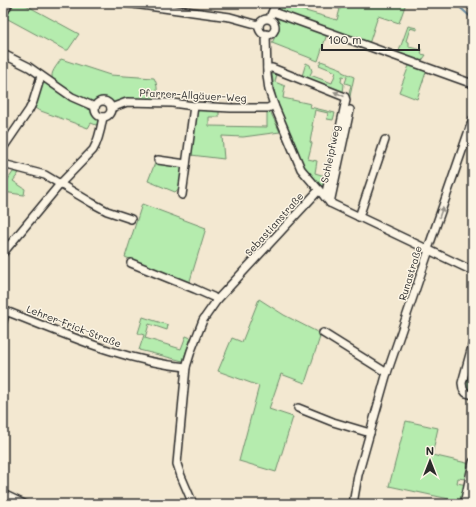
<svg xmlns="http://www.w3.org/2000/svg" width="476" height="507" viewBox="0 0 476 507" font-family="Mali,sans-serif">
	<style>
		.green { fill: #b5ecae; stroke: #708c6c }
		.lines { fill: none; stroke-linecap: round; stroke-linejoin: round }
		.stream { stroke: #688aa1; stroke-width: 2 }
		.street-casing { stroke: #2b2b2b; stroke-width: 10 }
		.secondary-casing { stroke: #2b2b2b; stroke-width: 13 }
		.street { stroke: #fcf5e5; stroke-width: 7 }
		.secondary { stroke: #fcf5e5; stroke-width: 10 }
		.oneway { fill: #949088 }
		.labels { text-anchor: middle; stroke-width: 3; stroke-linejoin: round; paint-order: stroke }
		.street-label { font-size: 10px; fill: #2b2b2b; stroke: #fcf5e5 }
	</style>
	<rect width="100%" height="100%" fill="#f3e8d1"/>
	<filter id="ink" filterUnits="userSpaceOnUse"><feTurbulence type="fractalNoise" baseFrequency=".025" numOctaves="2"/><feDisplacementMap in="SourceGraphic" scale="8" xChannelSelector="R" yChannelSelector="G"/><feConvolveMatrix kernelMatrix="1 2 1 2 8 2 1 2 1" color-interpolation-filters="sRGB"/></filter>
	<g filter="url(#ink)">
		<g class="green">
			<polygon points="14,3 22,3 79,34 68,50 65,50 6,18"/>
			<polygon points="332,3 406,3 399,23 378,16 369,44 279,10 281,4 337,20 340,9 331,7"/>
			<polygon points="276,17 327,34 318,61 272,43 279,28"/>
			<polygon points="408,26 417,28 417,30 410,28 406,41 409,42 409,47 422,50 421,54 426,55 421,62 398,54"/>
			<path d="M 61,59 L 110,75 L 154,78 C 158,85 158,93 155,100 L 112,106 L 107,100 L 99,99 L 94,103 L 74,96 L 53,80 C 49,73 57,66 61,59 Z"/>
			<polygon points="321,61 342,69 342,72 354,77 330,193 328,193 351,85 345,83 347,77 342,76 341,82 344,84 343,93 302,76 306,63 310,65 312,71 310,75 332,83 336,72 319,65"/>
			<polygon points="410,63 427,69 417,99 399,92"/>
			<polygon points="272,74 277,74 275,82 285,86 283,98 311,104 310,107 335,113 333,120 327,119 328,113 315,110 312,126 313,126 310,142 312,143 308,159 317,161 315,173 325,176 322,190 303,164 276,102"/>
			<polygon points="44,81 93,108 96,115 99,117 99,124 96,125 91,123 88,128 38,110 35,108 35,105 41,83"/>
			<polygon points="197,109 219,110 219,117 209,117 209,126 267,127 267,113 270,111 280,132 243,137 222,136 224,159 191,155"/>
			<polygon points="155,163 182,166 181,187 175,192 148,181"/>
			<polygon points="13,172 19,173 13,181 25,189 24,195 3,192 3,183 5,184"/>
			<polygon points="142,204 206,228 189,284 125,257"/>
			<polygon points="259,299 284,315 321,334 305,383 281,374 269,409 293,417 276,472 239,461 259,386 218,371 232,338 242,342"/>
			<polygon points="143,317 168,325 167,330 149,324 145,338 181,349 186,336 191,338 183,361 139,350 144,335 138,333"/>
			<polygon points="469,367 473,368 473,392 466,388 464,385"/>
			<polygon points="406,421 438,428 432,455 471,464 468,478 465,479 458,478 457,483 467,485 463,502 389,486"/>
		</g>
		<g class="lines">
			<polyline class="stream" points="455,3 473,19"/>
			<g class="street-casing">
				<g id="street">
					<polyline points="126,3 230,17 259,25"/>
					<polyline points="468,3 473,6"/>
					<polyline points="273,12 473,84"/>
					<polyline points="271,15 276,3"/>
					<circle cx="267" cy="27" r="8"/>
					<polyline points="266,34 267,75 269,90 274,105 301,169 330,203 473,271"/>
					<polyline points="3,54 29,67 72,97 95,107"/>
					<polyline points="267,68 272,68 345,97 346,100 325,197"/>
					<circle cx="103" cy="109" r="8"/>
					<polyline points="111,108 127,102 172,103 194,106 231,108 268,108 274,105"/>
					<polyline points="3,148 29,110 33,102 41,76"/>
					<polyline points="158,160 186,164"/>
					<polyline points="3,164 45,175 92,203 107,211 131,219"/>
					<polyline points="182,195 194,106"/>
					<polyline points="330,203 350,110"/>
					<polyline points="359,217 385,140"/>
					<path d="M 3,253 L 61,183 L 93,150 C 99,140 101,128 103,117"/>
					<polyline points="131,263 195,289 213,297 217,300"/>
					<path d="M 3,310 C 63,333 122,361 186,367"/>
					<polyline points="3,321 6,311"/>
					<polyline points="323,333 387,373"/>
					<polyline points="473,343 462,383 463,389 466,393 473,395"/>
					<polyline points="298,408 333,422 370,433"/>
					<polyline points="3,494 24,504"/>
					<polyline points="193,504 181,476 177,464 186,367 191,351 203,320 217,300 319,190"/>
					<polyline points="353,504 358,475 386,376 428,253 429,246 473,119"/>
					<polyline points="464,504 473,462"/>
				</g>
			</g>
			<g class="secondary-casing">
				<polyline id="secondary" points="3,11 7,3"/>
			</g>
			<use href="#street" class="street"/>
			<use href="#secondary" class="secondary"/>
		</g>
		<defs><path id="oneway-solid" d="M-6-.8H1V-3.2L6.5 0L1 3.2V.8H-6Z"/></defs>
		<g class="oneway">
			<use href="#oneway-solid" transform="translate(339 94) rotate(-156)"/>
			<use href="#oneway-solid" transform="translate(441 212) rotate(-71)"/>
		</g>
	</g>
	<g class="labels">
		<g class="street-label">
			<text transform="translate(193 95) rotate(3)" y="4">Pfarrer-Allgäuer-Weg</text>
			<text transform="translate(330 154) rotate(-78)" y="4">Schleipfweg</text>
			<text transform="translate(274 224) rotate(-48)" y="4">Sebastianstraße</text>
			<text transform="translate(410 273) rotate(-73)" y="4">Runastraße</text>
			<text transform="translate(74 326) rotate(21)" y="4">Lehrer-Frick-Straße</text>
		</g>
	</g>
	<rect width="476" height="507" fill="none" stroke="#fcf5e5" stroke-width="16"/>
	<rect x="8" y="8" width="460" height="491" fill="none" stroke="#2b2b2b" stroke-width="1.5" filter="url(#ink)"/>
	<g transform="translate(430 461)" stroke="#fcf5e5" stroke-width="3" paint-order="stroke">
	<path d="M0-3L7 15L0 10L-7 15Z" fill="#2b2b2b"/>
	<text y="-6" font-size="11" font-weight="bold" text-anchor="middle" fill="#2b2b2b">N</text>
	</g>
	<path d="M322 44v6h97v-6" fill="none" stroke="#2b2b2b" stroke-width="2"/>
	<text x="328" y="44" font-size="12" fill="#2b2b2b" stroke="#fcf5e5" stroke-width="3" paint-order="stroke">100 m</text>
</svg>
